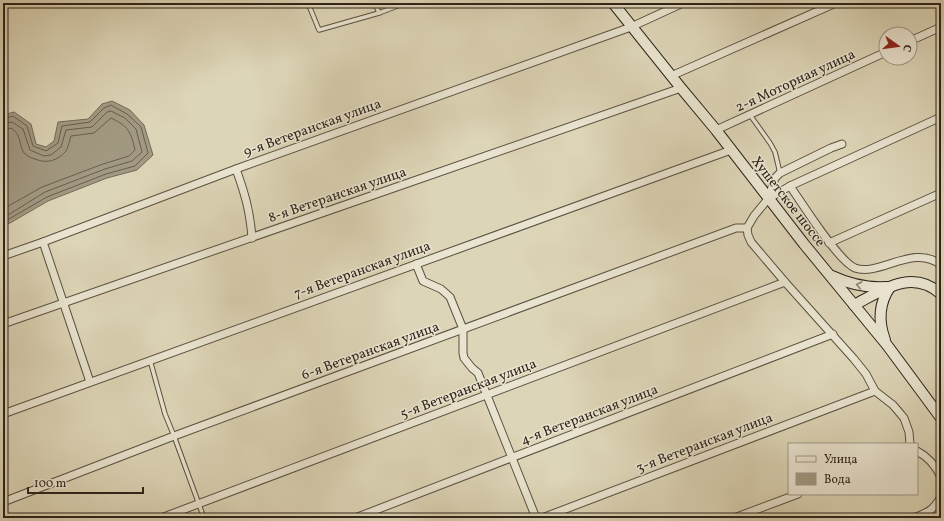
<svg xmlns="http://www.w3.org/2000/svg" width="944" height="521" viewBox="0 0 944 521" font-family="Vollkorn,serif">
	<style>
		.water { fill: #a29982; stroke: #746a58 }
		.lines { fill: none; stroke-linecap: round; stroke-linejoin: round }
		.shore { stroke: #685e4e; stroke-width: 1 }
		.lane-casing { stroke: #5a5041; stroke-width: 5.5 }
		.street-casing { stroke: #5a5041; stroke-width: 9 }
		.secondary-casing { stroke: #2e241a; stroke-width: 12 }
		.lane { stroke: #e9e4d0; stroke-width: 3.5 }
		.street { stroke: #e9e4d0; stroke-width: 7 }
		.secondary { stroke: #e9e4d0; stroke-width: 10 }
		.oneway { stroke: #8c8475 }
		.labels { text-anchor: middle; stroke-width: 3; stroke-linejoin: round; paint-order: stroke }
		.street-label { font-size: 14px; fill: #2e241a; stroke: #e9e4d0 }
	</style>
	<rect width="100%" height="100%" fill="#ddd5b7"/>
	<filter id="stains"><feTurbulence type="fractalNoise" baseFrequency=".005" numOctaves="4"/><feColorMatrix values="0 0 0 0 .2 0 0 0 0 .09 0 0 0 0 .02 0 0 0 .5 -.17"/></filter>
	<radialGradient id="worn" r=".72"><stop offset=".6" stop-color="#630" stop-opacity="0"/><stop offset="1" stop-color="#630" stop-opacity=".3"/></radialGradient>
	<polygon class="water" points="112,101 130,110 144,125 153,155 137,170 107,178 48,201 10,223 3,225 3,115 14,112 31,124 36,144 46,147 54,141 58,122 88,119 102,104"/>
	<g class="lines">
		<g class="shore">
			<polyline points="3,119 13,116 27,126 33,146 46,151 58,143 62,126 90,122 104,108 111,105 127,114 141,127 148,153 135,166 106,174 47,197 9,219 3,220"/>
			<polyline points="3,124 12,122 23,129 30,150 44,156 51,155 61,147 66,130 92,127 107,112 111,111 125,118 136,129 142,152 132,161 105,169 45,192 8,215 3,215"/>
			<path d="M 3,130 L 11,128 C 22,135 18,143 24,153 C 27,156 31,158 35,159 C 47,164 57,161 66,151 C 69,146 69,141 71,136 L 94,133 L 111,118 C 128,126 131,132 135,150 L 129,156 L 103,164 L 42,187 L 3,209"/>
		</g>
		<g class="lane-casing">
			<g id="lane">
				<polyline points="308,3 319,30 379,13 375,3"/>
				<polyline points="379,13 405,3"/>
				<polyline points="750,115 770,143 775,152 780,173"/>
				<polyline points="150,360 165,414 174,436 204,518"/>
			</g>
		</g>
		<g class="street-casing">
			<g id="street">
				<polyline points="910,41 941,27"/>
				<polyline points="671,76 836,3"/>
				<polyline points="716,130 886,52"/>
				<path d="M 236,169 C 245,194 250,211 252,238"/>
				<path d="M 790,186 C 802,203 838,261 855,268 C 879,277 914,243 941,265"/>
				<polyline points="768,199 775,178 780,173 831,148 842,144"/>
				<polyline points="43,242 90,382"/>
				<polyline points="829,243 941,193"/>
				<polyline points="3,256 43,242 236,169 631,27 683,3"/>
				<polyline points="416,264 423,281 441,289 450,297 463,329 463,353 464,358 472,368 478,373 536,518"/>
				<polyline points="3,324 681,88"/>
				<polyline points="3,414 731,150"/>
				<polyline points="910,444 909,432 904,418 893,405 875,391 866,374 854,359 785,282 751,242 748,235 747,228 754,216 768,199 790,186 941,117"/>
				<path d="M 917,451 C 928,457 936,466 941,477"/>
				<polyline points="3,502 174,436 736,228 747,228"/>
				<polyline points="161,518 785,282"/>
				<polyline points="355,518 833,334"/>
				<polyline points="542,518 875,391"/>
				<polyline points="734,518 798,494"/>
				<path d="M 913,518 C 928,513 933,510 941,497"/>
			</g>
		</g>
		<g class="secondary-casing">
			<g id="secondary">
				<polyline points="613,3 681,88 716,130 804,244 887,345 941,418"/>
				<path d="M 832,276 C 849,284 867,288 886,287"/>
				<path d="M 854,305 C 883,290 912,268 941,294"/>
				<path d="M 885,340 C 878,321 879,303 890,287"/>
			</g>
		</g>
		<use href="#lane" class="lane"/>
		<use href="#street" class="street"/>
		<use href="#secondary" class="secondary"/>
	</g>
	<defs><path id="oneway-chevron" d="M-2-3.5L2.5 0L-2 3.5" fill="none" stroke-width="1.6" stroke-linecap="round" stroke-linejoin="round"/></defs>
	<use class="oneway" href="#oneway-chevron" transform="translate(859 285) rotate(-169)"/>
	<g class="labels">
		<g class="street-label">
			<text transform="translate(795 80) rotate(-25)" y="5">2-я Моторная улица</text>
			<text transform="translate(312 127) rotate(-20)" y="5">9-я Ветеранская улица</text>
			<text transform="translate(337 194) rotate(-19)" y="5">8-я Ветеранская улица</text>
			<text transform="translate(789 201) rotate(52)" y="5">Хушетское шоссе</text>
			<text transform="translate(362 269) rotate(-20)" y="5">7-я Ветеранская улица</text>
			<text transform="translate(370 350) rotate(-20)" y="5">6-я Ветеранская улица</text>
			<text transform="translate(468 388) rotate(-21)" y="5">5-я Ветеранская улица</text>
			<text transform="translate(589 414) rotate(-21)" y="5">4-я Ветеранская улица</text>
			<text transform="translate(704 442) rotate(-21)" y="5">3-я Ветеранская улица</text>
		</g>
	</g>
	<rect width="944" height="521" fill="none" stroke="#ddd5b7" stroke-width="16"/>
	<rect x="4" y="4" width="936" height="513" fill="none" stroke="#2e241a" stroke-width="2"/>
	<rect x="8" y="8" width="928" height="505" fill="none" stroke="#2e241a"/>
	<rect x="788" y="443" width="130" height="52" fill="#e9e4d0" stroke="#9e9787"/>
	<rect x="796" y="456" width="20" height="6" fill="#e9e4d0" stroke="#9e9787"/>
	<text x="824" y="463" font-size="12" fill="#2e241a">Улица</text>
	<rect x="796" y="473" width="20" height="12" fill="#a29982" stroke="#9e9787"/>
	<text x="824" y="483" font-size="12" fill="#2e241a">Вода</text>
	<g transform="translate(898 46) rotate(104)"><circle r="19" fill="#e9e4d0" stroke="#9e9787"/>
	<path d="M0-3L7 15L0 10L-7 15Z" fill="#8f2418"/>
	<text y="-6" font-size="11" font-weight="bold" text-anchor="middle" fill="#2e241a">С</text>
	</g>
	<path d="M28 487v6h115v-6" fill="none" stroke="#2e241a" stroke-width="2"/>
	<text x="34" y="487" font-size="12" fill="#2e241a" stroke="#e9e4d0" stroke-width="3" paint-order="stroke">100 m</text>
	<rect width="100%" height="100%" filter="url(#stains)"/>
	<rect width="100%" height="100%" fill="url(#worn)"/>
</svg>
